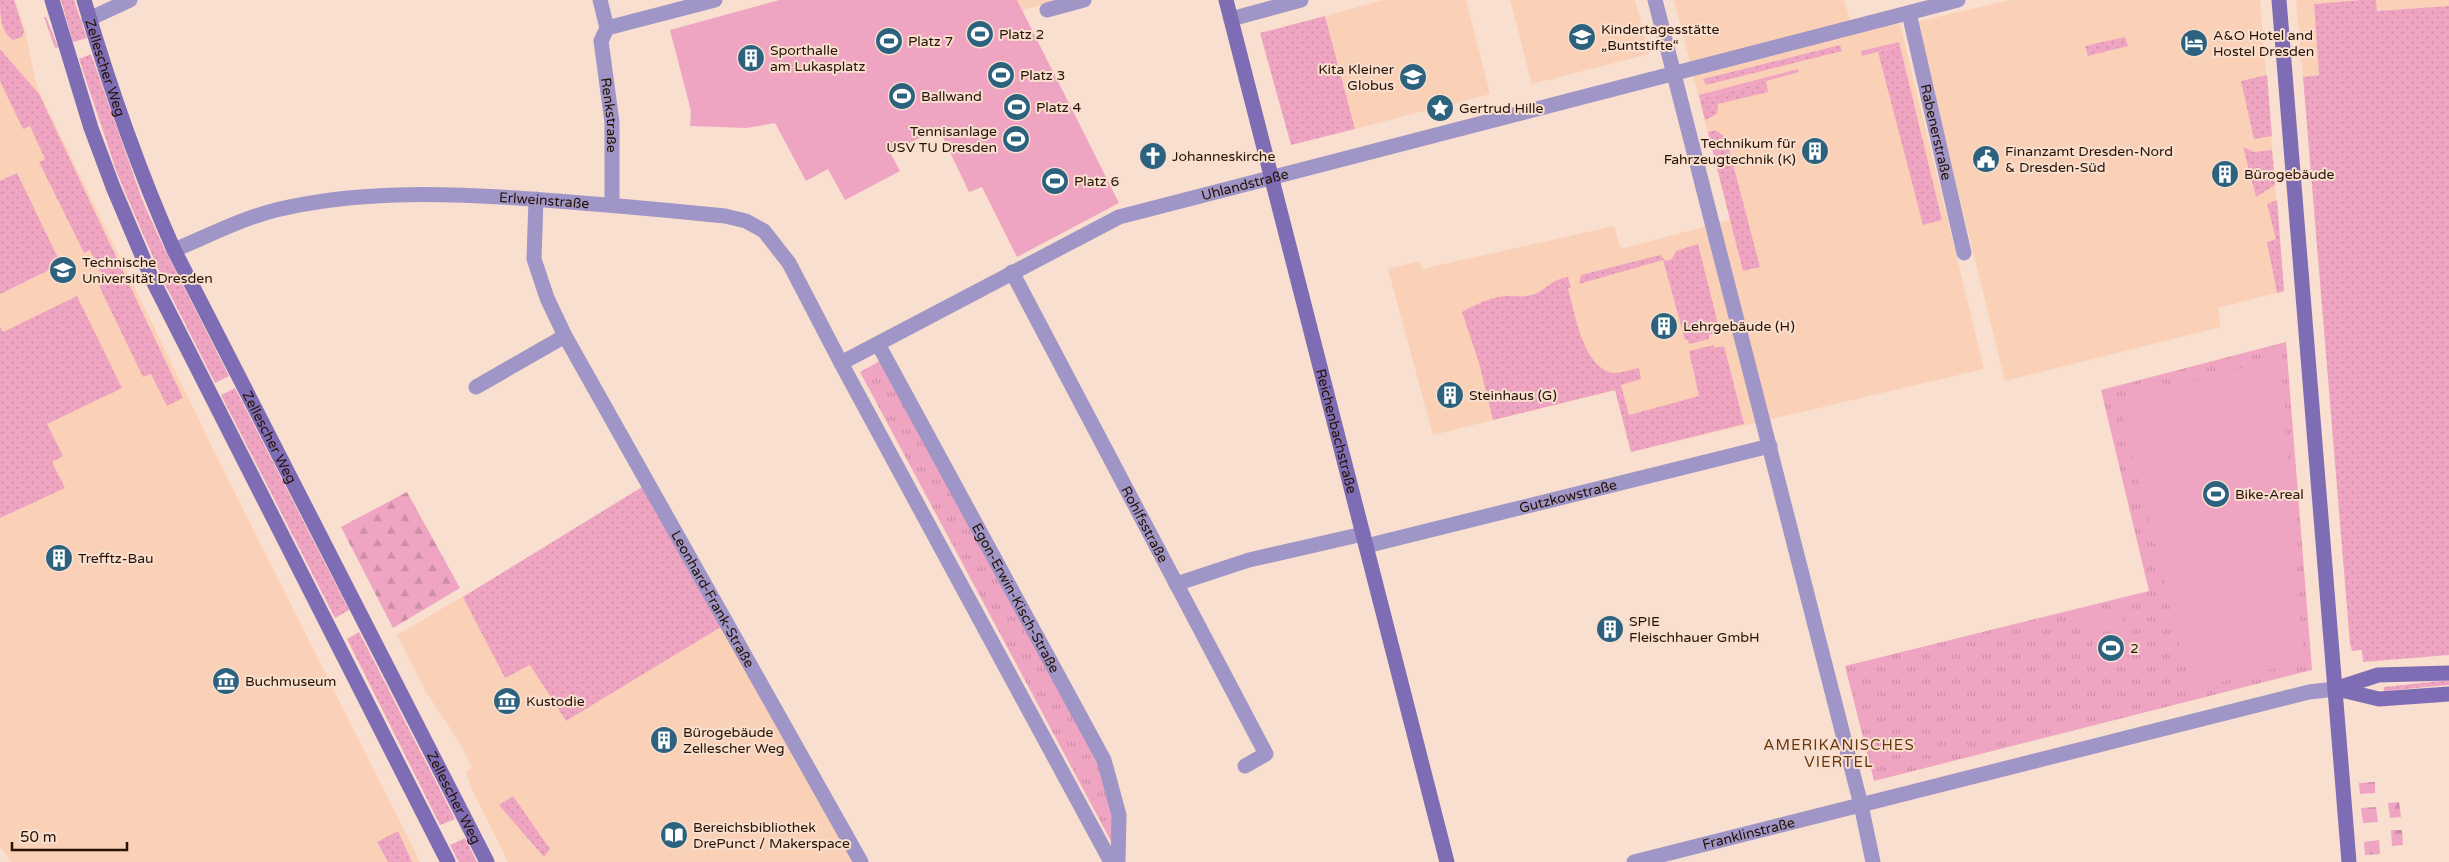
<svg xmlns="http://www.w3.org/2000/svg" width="2449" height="862" viewBox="0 0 2449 862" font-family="'Varela Round',sans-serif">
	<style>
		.built { fill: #fad1b6 }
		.grass { fill: url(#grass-dots) }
		.forest { fill: url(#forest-firs) }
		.park { fill: url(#park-tufts) }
		.garden { fill: #efa5c2 }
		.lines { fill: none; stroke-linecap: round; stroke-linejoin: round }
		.street { stroke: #9f95c6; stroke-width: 15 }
		.secondary { stroke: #7e6db4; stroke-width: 15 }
		.labels { text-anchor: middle; stroke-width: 4; stroke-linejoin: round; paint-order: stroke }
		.poi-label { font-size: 14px; fill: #271204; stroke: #f8dfcf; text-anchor: start }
		.street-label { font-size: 14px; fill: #271204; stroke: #f8dfcf }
		.neighbourhood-label { font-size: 15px; letter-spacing: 1px; fill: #69360e; stroke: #f8dfcf }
	</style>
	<defs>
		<pattern id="grass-dots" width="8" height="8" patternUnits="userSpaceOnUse" patternTransform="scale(1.25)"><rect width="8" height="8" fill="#efa5c2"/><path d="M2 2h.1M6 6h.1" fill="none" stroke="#cd8da5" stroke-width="1.8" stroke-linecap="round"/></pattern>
		<pattern id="forest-firs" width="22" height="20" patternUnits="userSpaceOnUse" patternTransform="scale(1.25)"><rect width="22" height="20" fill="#efa5c2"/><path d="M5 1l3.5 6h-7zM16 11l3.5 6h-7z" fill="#cd8da5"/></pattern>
		<pattern id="park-tufts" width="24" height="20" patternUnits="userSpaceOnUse" patternTransform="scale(1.25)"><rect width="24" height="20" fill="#efa5c2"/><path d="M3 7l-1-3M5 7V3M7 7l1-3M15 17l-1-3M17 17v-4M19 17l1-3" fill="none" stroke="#cd8da5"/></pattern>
	</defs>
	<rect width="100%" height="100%" fill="#f8dfcf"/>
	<g class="built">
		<polygon points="0,0 15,0 25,31 37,87 215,453 420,862 11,862 0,847"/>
		<polygon points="1017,0 1061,0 1023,10"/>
		<polygon points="1383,0 1466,0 1490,94 1355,129 1325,16"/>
		<polygon points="1510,0 1635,0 1649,54 1532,84"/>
		<polygon points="1674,0 1844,0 1854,32 1900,24 1984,369 1631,452 1615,390 1433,435 1388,269 1419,261 1422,269 1614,226 1621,249 1730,220"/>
		<polygon points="2010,0 2260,0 2284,291 2218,308 2221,327 2005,381 1916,22"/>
		<polygon points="2296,0 2361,0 2314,4 2319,75 2303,77"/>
		<polygon points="2376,0 2449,0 2449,6 2377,11"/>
		<polygon points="642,487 854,862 508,862 472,789 466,772 472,768 460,743 426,692 397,635 537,553"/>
	</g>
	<g class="grass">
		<path d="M 0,0 L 14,0 L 24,31 L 22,37 L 13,40 C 0,32 0,14 0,0 Z"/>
		<polygon points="61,0 74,0 87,38 73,42"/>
		<polygon points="2361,0 2376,0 2377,11 2449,6 2449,655 2363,662 2362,650 2352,651 2350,644 2303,77 2319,75 2314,4"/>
		<polygon points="1325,16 1355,129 1291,145 1260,33"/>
		<polygon points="44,17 46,17 58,47 55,48"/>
		<polygon points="2125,37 2128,46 2088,56 2085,46"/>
		<polygon points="1840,45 1842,51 1706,85 1703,79"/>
		<polygon points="1900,46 1942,220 1923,225 1878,52"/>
		<polygon points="0,49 39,94 183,398 167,406 151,374 143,377 99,286 105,282 90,250 84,253 39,162 45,159 30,126 23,129 0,81"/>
		<polygon points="91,54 143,202 164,248 229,376 215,383 166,286 142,232 117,173 79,59"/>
		<polygon points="2267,75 2272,136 2254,139 2241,81"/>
		<polygon points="1766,81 1768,92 1718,104 1717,114 1705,120 1700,99"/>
		<polygon points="1715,130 1726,137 1760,267 1743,271 1708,132"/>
		<polygon points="2243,147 2254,152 2272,150 2275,185 2256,197"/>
		<polygon points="17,173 61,264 0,294 0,181"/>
		<polygon points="2277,200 2284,291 2277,293 2267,242 2276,239 2267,204"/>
		<polygon points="1698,244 1720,332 1709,335 1709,339 1689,344 1687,339 1685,340 1663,260 1579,284 1581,275 1660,255 1666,261 1672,259 1676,251"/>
		<path d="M 1568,277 L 1571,288 L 1568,288 C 1575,314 1582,362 1609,372 C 1616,375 1631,369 1639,368 L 1641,379 L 1621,385 L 1629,415 L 1699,396 L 1689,351 L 1714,345 L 1715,348 L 1724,346 L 1744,424 L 1631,452 L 1615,390 L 1493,420 L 1479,363 L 1462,312 C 1475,305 1490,297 1506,296 C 1517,296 1526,298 1537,293 C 1548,287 1554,279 1568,277 Z"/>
		<polygon points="77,296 122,388 47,424 63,456 52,462 65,488 0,518 0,327 3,332"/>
		<polygon points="235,388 349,610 335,618 221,395"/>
		<polygon points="642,487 721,627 566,721 530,665 505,678 463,597"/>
		<polygon points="359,632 455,819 440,825 347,639"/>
		<polygon points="2449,680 2449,685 2384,691 2384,687"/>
		<polygon points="513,796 550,849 544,857 499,805"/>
		<polygon points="398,831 412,862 388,862 377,842"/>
		<polygon points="465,838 477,862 459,862 450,845"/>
	</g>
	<g class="forest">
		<polygon points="407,492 460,588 393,628 341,527"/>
		<polygon points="2375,782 2375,793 2360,794 2359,783"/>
		<polygon points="2399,802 2401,817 2390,818 2388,803"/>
		<polygon points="2376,807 2378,822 2363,823 2361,808"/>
		<polygon points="2391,830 2402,830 2403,845 2392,846"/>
		<polygon points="2379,840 2380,854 2365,855 2364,842"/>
	</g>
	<g class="park">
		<polygon points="2286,342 2312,670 1874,781 1845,666 2149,591 2101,390"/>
		<polygon points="880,361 1096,758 1114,812 1112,843 860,372"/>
	</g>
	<g class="garden">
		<polygon points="779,0 1017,0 1119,203 1017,257 982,187 969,192 939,129 890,152 900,171 845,200 828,169 806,181 775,123 746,128 690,126 691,111 670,30"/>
		<polygon points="1899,42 1900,46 1862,56 1861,51"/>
		<polygon points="1798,69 1799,72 1700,99 1699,95"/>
		<polygon points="2280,358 2304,661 2191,690 2119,400"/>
		<polygon points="2119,609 2124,627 2089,636 2084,618"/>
		<polygon points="2126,634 2131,652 2097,662 2092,643"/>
	</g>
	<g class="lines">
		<g class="street">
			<polyline points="600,0 607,28 715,0"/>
			<polyline points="1655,0 1861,805 1873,862"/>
			<polyline points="1047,10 1084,0"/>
			<path id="s1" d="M 1909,13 L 1964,253"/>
			<polyline points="89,19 130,0"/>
			<polyline points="1231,19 1301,0"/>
			<path id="s2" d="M 607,28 L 601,41 L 612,122 L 612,205"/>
			<path id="s3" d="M 536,199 L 534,259 L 547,298 L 565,336 L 861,862"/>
			<path id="s4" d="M 174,250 C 208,236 240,219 276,210 C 355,191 437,193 517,198 C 587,203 656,209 725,216 L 746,221 L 764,231 L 789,263 L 841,363 L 1111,862"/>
			<path id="s5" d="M 1012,272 L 1266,754 L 1245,766"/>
			<path id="s6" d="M 878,344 L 1104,760 L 1119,815 L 1118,862"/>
			<path id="s7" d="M 841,363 L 1119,217 L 1958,0"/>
			<polyline points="476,387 565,336"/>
			<path id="s8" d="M 1366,546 L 1770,446"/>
			<polyline points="1176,584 1249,560 1363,534"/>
			<path id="s9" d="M 1634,862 L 2309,692 L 2335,689"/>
		</g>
		<g class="secondary">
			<polyline points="52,0 91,128 113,187 152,279 448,862"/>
			<path id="s10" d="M 84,0 C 109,85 138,169 174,250 L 487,862"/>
			<path id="s11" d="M 1226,0 L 1447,862"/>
			<polyline points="2279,0 2349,862"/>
			<polyline points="2335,689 2378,675 2449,673"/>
			<polyline points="2337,689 2379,699 2449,694"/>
		</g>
	</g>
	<defs>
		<g id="stadium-disc" transform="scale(1.4375)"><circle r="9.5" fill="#2c627d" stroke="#f8dfcf"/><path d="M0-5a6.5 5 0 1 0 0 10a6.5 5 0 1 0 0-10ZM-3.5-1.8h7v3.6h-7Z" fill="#fff"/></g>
		<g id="school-disc" transform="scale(1.4375)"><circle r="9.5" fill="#2c627d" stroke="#f8dfcf"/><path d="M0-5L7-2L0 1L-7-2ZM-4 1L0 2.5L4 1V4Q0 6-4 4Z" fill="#fff"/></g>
		<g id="hotel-disc" transform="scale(1.4375)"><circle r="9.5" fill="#2c627d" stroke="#f8dfcf"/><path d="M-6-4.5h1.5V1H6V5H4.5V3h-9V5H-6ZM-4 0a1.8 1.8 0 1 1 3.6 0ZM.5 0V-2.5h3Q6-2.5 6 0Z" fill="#fff"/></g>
		<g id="building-disc" transform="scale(1.4375)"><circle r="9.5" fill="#2c627d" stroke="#f8dfcf"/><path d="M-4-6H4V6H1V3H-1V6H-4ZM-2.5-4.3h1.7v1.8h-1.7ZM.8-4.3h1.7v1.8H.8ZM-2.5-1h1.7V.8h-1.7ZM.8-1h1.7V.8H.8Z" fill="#fff"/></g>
		<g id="sight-disc" transform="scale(1.4375)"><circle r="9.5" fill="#2c627d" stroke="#f8dfcf"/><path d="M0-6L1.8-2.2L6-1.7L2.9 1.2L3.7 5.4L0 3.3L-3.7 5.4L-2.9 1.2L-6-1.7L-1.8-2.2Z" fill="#fff"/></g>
		<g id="church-disc" transform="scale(1.4375)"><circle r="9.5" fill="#2c627d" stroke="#f8dfcf"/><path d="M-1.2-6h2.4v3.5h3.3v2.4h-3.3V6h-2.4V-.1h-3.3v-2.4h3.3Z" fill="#fff"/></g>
		<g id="civic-disc" transform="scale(1.4375)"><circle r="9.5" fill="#2c627d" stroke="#f8dfcf"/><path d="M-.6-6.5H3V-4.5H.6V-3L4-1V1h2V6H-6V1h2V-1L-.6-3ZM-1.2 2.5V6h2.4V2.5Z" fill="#fff"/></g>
		<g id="university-disc" transform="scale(1.4375)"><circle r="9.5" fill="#2c627d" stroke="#f8dfcf"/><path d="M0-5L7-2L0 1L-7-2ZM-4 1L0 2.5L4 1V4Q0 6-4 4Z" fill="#fff"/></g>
		<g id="museum-disc" transform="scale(1.4375)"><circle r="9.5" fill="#2c627d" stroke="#f8dfcf"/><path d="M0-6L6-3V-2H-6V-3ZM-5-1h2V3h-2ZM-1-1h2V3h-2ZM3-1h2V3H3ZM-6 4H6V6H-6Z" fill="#fff"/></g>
		<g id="library-disc" transform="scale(1.4375)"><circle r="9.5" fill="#2c627d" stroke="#f8dfcf"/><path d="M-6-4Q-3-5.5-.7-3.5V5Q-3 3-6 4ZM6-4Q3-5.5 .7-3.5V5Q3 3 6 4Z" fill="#fff"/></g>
	</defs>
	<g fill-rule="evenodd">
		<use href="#stadium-disc" x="980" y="34"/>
		<use href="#school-disc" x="1582" y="37"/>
		<use href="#stadium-disc" x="889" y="41"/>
		<use href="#hotel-disc" x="2194" y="43"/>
		<use href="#building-disc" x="751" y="58"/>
		<use href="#stadium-disc" x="1001" y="75"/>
		<use href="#school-disc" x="1413" y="77"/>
		<use href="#stadium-disc" x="902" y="96"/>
		<use href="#stadium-disc" x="1017" y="107"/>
		<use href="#sight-disc" x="1440" y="108"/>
		<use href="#stadium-disc" x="1016" y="139"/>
		<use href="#building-disc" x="1815" y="151"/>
		<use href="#church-disc" x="1153" y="156"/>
		<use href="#civic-disc" x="1986" y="159"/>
		<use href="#building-disc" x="2225" y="174"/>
		<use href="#stadium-disc" x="1055" y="181"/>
		<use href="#university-disc" x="63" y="270"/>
		<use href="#building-disc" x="1664" y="326"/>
		<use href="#building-disc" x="1450" y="395"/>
		<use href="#stadium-disc" x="2216" y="494"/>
		<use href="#building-disc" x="59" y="558"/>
		<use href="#building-disc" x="1610" y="629"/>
		<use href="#stadium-disc" x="2111" y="648"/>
		<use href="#museum-disc" x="226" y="681"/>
		<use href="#museum-disc" x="507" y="701"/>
		<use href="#building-disc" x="664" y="740"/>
		<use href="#library-disc" x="674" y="835"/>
	</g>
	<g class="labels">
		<g class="poi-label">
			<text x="1601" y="34">Kindertagesstätte<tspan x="1601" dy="16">„Buntstifte“</tspan></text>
			<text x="999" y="39">Platz 2</text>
			<text x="2213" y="40">A&amp;O Hotel and<tspan x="2213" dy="16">Hostel Dresden</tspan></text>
			<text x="908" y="46">Platz 7</text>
			<text x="770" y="55">Sporthalle<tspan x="770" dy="16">am Lukasplatz</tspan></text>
			<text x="1394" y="74" text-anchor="end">Kita Kleiner<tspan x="1394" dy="16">Globus</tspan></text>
			<text x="1020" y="80">Platz 3</text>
			<text x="921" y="101">Ballwand</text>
			<text x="1036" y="112">Platz 4</text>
			<text x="1459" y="113">Gertrud Hille</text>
			<text x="997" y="136" text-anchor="end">Tennisanlage<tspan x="997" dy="16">USV TU Dresden</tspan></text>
			<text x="1796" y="148" text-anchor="end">Technikum für<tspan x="1796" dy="16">Fahrzeugtechnik (K)</tspan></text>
			<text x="2005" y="156">Finanzamt Dresden-Nord<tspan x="2005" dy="16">&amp; Dresden-Süd</tspan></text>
			<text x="1172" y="161">Johanneskirche</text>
			<text x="2244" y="179">Bürogebäude</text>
			<text x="1074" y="186">Platz 6</text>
			<text x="82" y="267">Technische<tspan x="82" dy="16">Universität Dresden</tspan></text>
			<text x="1683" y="331">Lehrgebäude (H)</text>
			<text x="1469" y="400">Steinhaus (G)</text>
			<text x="2235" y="499">Bike-Areal</text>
			<text x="78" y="563">Trefftz-Bau</text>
			<text x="1629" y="626">SPIE<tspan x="1629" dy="16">Fleischhauer GmbH</tspan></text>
			<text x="2130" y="653">2</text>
			<text x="245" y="686">Buchmuseum</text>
			<text x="526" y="706">Kustodie</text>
			<text x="683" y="737">Bürogebäude<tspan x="683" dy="16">Zellescher Weg</tspan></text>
			<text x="693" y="832">Bereichsbibliothek<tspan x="693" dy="16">DrePunct / Makerspace</tspan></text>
		</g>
		<g class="street-label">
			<text dy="5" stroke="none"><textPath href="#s10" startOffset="71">Zellescher Weg</textPath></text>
			<text dy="5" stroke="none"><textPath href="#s2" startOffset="89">Renkstraße</textPath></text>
			<text dy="5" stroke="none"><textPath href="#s1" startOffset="122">Rabenerstraße</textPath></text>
			<text dy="5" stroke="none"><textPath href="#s7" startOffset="444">Uhlandstraße</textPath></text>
			<text dy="5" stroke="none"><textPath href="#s4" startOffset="379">Erlweinstraße</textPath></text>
			<text dy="5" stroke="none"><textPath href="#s11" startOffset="445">Reichenbachstraße</textPath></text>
			<text dy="5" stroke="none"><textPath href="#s10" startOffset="476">Zellescher Weg</textPath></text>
			<text dy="5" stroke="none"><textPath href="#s8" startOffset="208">Gutzkowstraße</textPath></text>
			<text dy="5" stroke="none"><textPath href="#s5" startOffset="285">Rohlfsstraße</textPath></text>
			<text dy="5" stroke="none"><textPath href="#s6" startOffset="289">Egon-Erwin-Kisch-Straße</textPath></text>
			<text dy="5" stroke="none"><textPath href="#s3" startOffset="445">Leonhard-Frank-Straße</textPath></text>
			<text dy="5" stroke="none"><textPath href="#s10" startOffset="881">Zellescher Weg</textPath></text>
			<text dy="5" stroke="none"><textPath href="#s9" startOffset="118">Franklinstraße</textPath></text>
		</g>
		<g class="neighbourhood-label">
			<text x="1839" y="750">AMERIKANISCHES<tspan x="1839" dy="17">VIERTEL</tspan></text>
		</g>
	</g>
	<path d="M12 842v8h115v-8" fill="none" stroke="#271204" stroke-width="2.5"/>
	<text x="20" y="842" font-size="15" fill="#271204" stroke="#f8dfcf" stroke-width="4" paint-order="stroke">50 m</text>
</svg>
